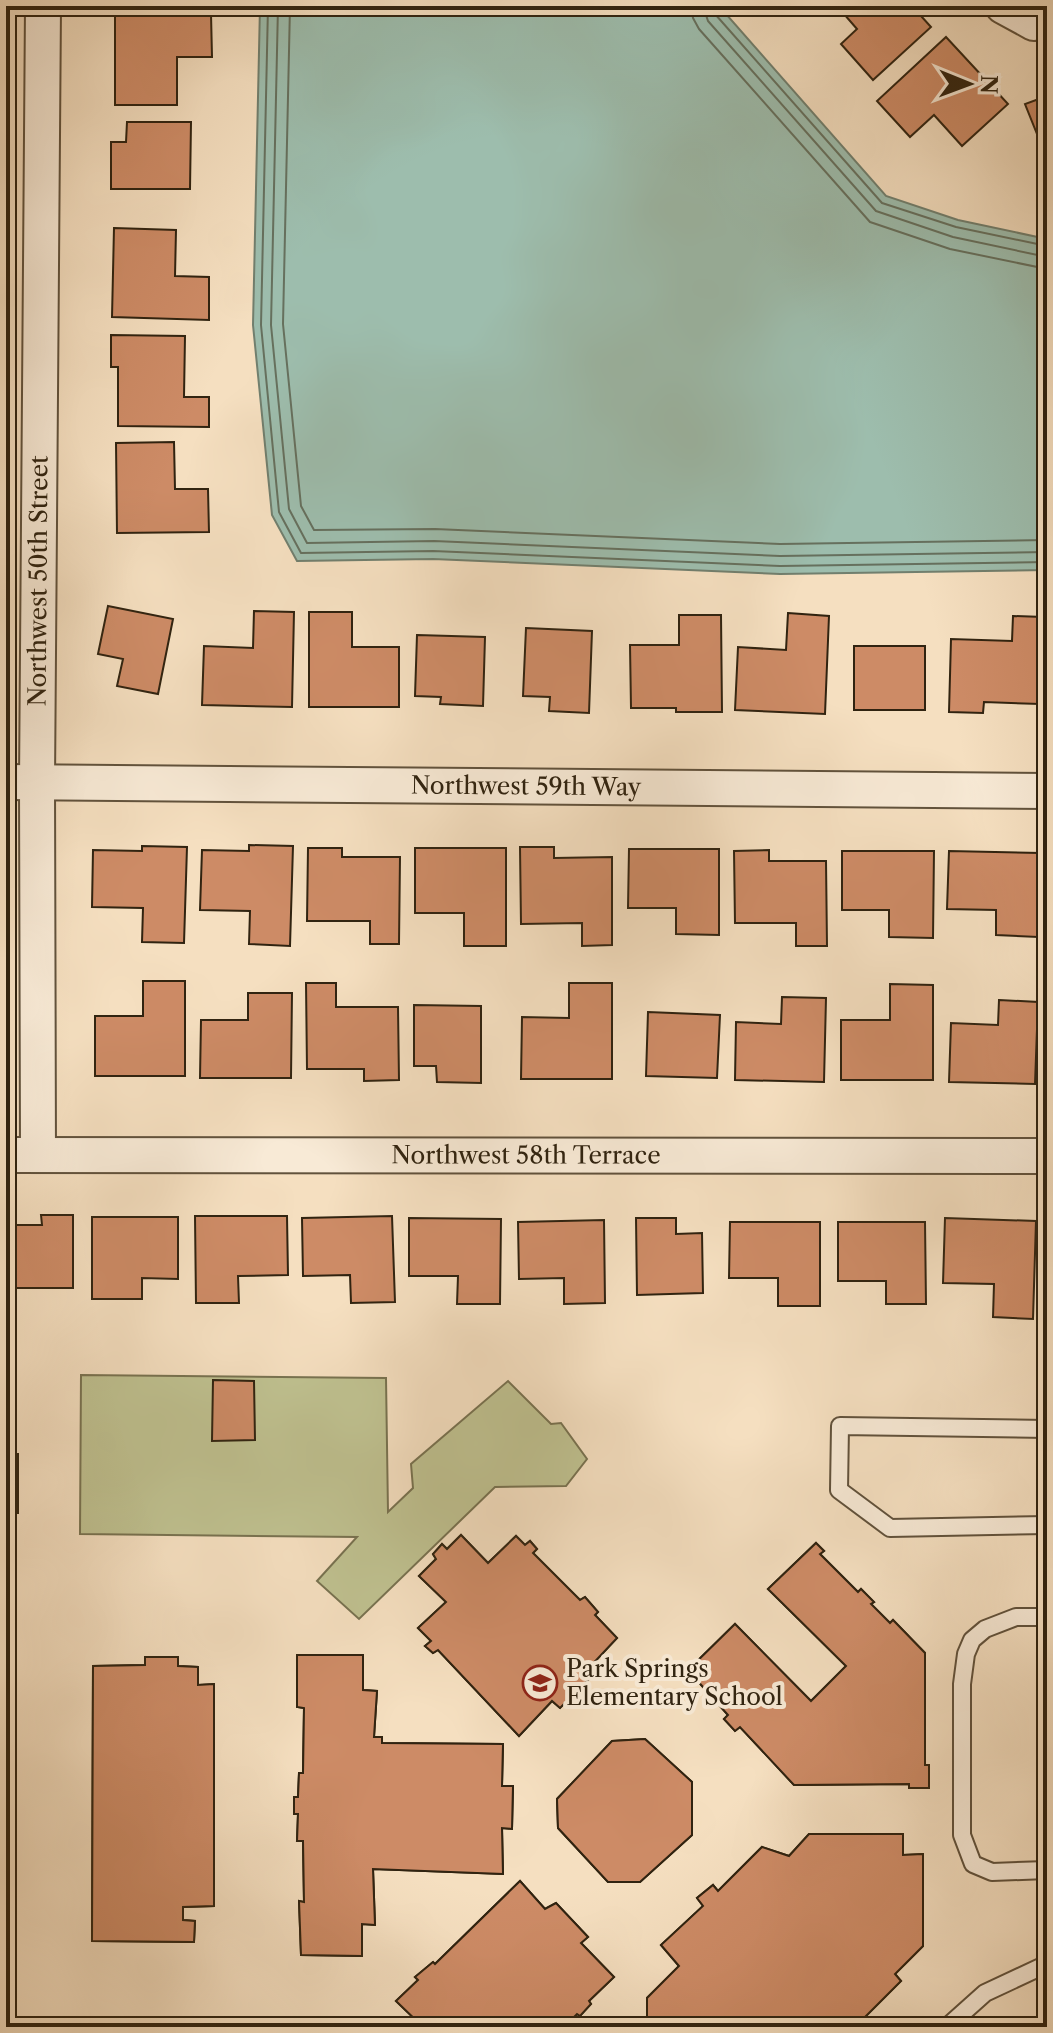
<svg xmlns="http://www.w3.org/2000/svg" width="1053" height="2033" viewBox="0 0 1053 2033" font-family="'Libre Caslon Text',serif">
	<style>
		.green { fill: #bfc190; stroke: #787250; stroke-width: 2 }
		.water { fill: #9dbdad; stroke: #717f6e; stroke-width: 2 }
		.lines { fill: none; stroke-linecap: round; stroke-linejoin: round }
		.shore { stroke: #66705e; stroke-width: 2 }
		.building { fill: #cd8b66; stroke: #302310; stroke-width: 2 }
		.lane-casing { stroke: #61523c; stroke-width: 20 }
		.street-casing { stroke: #61523c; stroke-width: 38 }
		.lane { stroke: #f8ead6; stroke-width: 16 }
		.street { stroke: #f8ead6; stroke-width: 34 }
		.labels { text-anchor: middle; stroke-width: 8; stroke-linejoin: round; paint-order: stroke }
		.street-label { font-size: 24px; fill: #302310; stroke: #f8ead6 }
		.poi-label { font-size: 24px; fill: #302310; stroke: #f8ead6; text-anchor: start }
	</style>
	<rect width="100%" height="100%" fill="#f5dfc0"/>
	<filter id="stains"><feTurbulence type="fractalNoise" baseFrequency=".0025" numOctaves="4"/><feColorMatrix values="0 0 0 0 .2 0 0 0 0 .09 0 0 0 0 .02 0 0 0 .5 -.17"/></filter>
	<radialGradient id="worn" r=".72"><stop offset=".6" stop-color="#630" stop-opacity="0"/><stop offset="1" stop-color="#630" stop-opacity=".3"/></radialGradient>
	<polygon class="green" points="81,1375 386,1378 388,1512 413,1488 411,1464 508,1381 551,1424 561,1423 587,1459 566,1486 495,1487 359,1619 317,1581 357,1537 80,1534"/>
	<polygon class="water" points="260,6 719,6 886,196 958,220 1047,239 1047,570 780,574 433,559 297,561 272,515 253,325"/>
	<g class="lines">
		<g class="shore">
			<polyline points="268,6 261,325 279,512 301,553 433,551 780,566 1047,562"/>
			<polyline points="278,6 271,325 289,509 307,543 434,541 780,556 1047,552"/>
			<polyline points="290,6 283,324 301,506 314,530 435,529 780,544 1047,540"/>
			<polyline points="691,6 693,18 699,29 870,222 950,249 1047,269"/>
			<polyline points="703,6 708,21 876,211 953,237 1047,257"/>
			<polyline points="713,6 715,14 882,203 956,227 1047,246"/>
		</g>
	</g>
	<g class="building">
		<polygon points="837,6 912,6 931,27 873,80 841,44 857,29"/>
		<polygon points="115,14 211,14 212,57 177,57 177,105 115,105"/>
		<polygon points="946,37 1008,104 962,146 934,115 910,137 877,101"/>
		<polygon points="1047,96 1047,159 1025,104"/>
		<polygon points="127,122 191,122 190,189 111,189 111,142 126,142"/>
		<polygon points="114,228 176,230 175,276 209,277 209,320 112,317"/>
		<polygon points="111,335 185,336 184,397 209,397 209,427 118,426 118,367 111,367"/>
		<polygon points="174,442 175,489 208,489 209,532 117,533 116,443"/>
		<polygon points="108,606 173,619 158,694 117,686 123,659 98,654"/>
		<polygon points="254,611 294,612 292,707 202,705 204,646 253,648"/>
		<polygon points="309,612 352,612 352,647 399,647 399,707 309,707"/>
		<polygon points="788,613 829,616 825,714 735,710 738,647 786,650"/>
		<polygon points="679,615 721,615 722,712 676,712 676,708 631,708 630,645 679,645"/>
		<polygon points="1013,616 1043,617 1040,704 984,702 983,713 949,712 951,639 1012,641"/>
		<polygon points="526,628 592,631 589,713 549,711 550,697 523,696"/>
		<polygon points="417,635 485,637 483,706 440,704 441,697 415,696"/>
		<rect x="854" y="646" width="71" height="64"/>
		<polygon points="249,845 293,846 290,946 249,944 250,911 200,910 202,850 249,851"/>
		<polygon points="142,846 187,847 184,943 142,942 143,908 92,907 93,850 142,851"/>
		<polygon points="520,847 554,847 554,858 612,857 612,945 582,946 582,923 521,924"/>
		<polygon points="308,848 342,848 342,857 400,857 399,944 370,944 370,921 307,921"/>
		<polygon points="415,848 506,848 506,946 464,946 464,913 415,913"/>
		<polygon points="629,849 719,849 719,935 676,934 676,908 628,908"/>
		<polygon points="769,850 769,861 826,861 827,946 796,946 796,923 735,923 734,851"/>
		<polygon points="842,851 934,851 933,938 889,937 889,910 842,910"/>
		<polygon points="949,851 1040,853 1038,937 996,935 996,910 947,909"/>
		<polygon points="143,981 185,981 185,1076 95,1076 95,1016 143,1016"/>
		<polygon points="306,983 336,983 336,1007 398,1007 399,1080 364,1081 364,1069 307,1069"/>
		<polygon points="569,983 612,983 612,1079 521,1079 522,1017 569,1018"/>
		<polygon points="890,984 933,985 933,1080 841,1080 841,1020 890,1020"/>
		<polygon points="248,993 292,993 291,1078 200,1078 201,1020 248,1020"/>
		<polygon points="782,997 826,998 824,1082 735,1080 736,1022 781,1024"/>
		<polygon points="999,1000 1038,1002 1035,1084 949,1082 951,1023 998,1025"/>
		<polygon points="414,1005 481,1006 481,1083 437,1082 436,1066 414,1066"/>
		<polygon points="648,1012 720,1015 717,1078 646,1076"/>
		<polygon points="41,1215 73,1215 73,1288 11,1288 11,1313 6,1313 6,1225 42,1225"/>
		<polygon points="195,1216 287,1216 288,1275 238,1276 239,1303 196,1303"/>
		<polygon points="392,1216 395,1302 351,1303 350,1275 303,1276 302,1218"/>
		<polygon points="92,1217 178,1217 178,1279 142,1278 142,1299 92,1299"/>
		<polygon points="409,1218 501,1219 500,1304 457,1304 458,1276 409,1276"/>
		<polygon points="636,1218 676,1218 676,1234 702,1233 703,1293 637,1295"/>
		<polygon points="945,1218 1036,1221 1033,1319 993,1317 994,1284 943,1283"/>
		<polygon points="604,1220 605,1303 564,1304 564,1278 519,1279 518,1222"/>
		<polygon points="730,1222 820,1222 820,1306 778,1306 778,1278 729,1278"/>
		<polygon points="838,1222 925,1222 926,1304 886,1304 886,1281 838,1281"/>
		<polygon points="213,1380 254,1381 255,1440 212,1441"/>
		<rect x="6" y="1454" width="12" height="59"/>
		<polygon points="461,1535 488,1563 516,1536 525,1545 530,1541 537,1549 533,1553 580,1600 585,1597 598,1612 595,1615 617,1638 585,1672 590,1678 560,1708 552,1701 519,1736 438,1650 433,1653 425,1646 431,1641 418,1628 446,1602 419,1576 436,1559 433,1554 442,1544 447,1549"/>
		<polygon points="461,1535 488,1563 516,1536 525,1545 530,1541 537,1549 533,1553 580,1600 585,1597 598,1612 595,1615 617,1638 585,1672 590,1678 560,1708 552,1701 519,1736 438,1650 433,1653 425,1646 431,1641 418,1628 446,1602 419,1576 436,1559 433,1554 442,1544 447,1549"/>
		<polygon points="816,1543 824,1551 820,1554 858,1592 861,1589 874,1602 871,1604 890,1623 893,1620 925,1653 925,1765 929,1765 929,1788 909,1788 909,1784 794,1785 740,1727 735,1731 724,1719 728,1715 695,1678 691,1682 684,1674 735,1624 811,1701 846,1666 768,1589"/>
		<polygon points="816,1543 824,1551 820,1554 858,1592 861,1589 874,1602 871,1604 890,1623 893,1620 925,1653 925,1765 929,1765 929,1788 909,1788 909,1784 794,1785 740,1727 735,1731 724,1719 728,1715 695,1678 691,1682 684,1674 735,1624 811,1701 846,1666 768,1589"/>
		<polygon points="297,1655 363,1655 363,1690 377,1691 374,1737 382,1737 382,1743 503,1744 502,1786 513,1786 512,1829 502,1828 503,1874 373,1869 375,1925 362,1924 362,1956 301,1955 299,1901 304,1902 303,1841 297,1841 298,1814 294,1814 294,1797 298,1797 299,1773 303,1773 304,1708 297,1707"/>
		<polygon points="297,1655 363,1655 363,1690 377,1691 374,1737 382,1737 382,1743 503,1744 502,1786 513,1786 512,1829 502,1828 503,1874 373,1869 375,1925 362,1924 362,1956 301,1955 299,1901 304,1902 303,1841 297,1841 298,1814 294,1814 294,1797 298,1797 299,1773 303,1773 304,1708 297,1707"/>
		<polygon points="145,1657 178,1657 178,1666 198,1667 198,1685 214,1684 214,1906 183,1907 183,1920 195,1921 194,1942 92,1941 93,1666 145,1665"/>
		<polygon points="145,1657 178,1657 178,1666 198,1667 198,1685 214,1684 214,1906 183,1907 183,1920 195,1921 194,1942 92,1941 93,1666 145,1665"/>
		<polygon points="645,1739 692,1782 692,1835 640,1882 608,1882 558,1828 557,1799 612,1741"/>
		<polygon points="645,1739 692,1782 692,1835 640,1882 608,1882 558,1828 557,1799 612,1741"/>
		<polygon points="809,1834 903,1834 903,1855 923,1854 923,1946 895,1974 901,1981 855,2027 647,2027 647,1998 679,1966 661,1945 703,1906 697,1898 713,1885 718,1891 762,1847 789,1856"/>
		<polygon points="809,1834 903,1834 903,1855 923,1854 923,1946 895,1974 901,1981 855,2027 647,2027 647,1998 679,1966 661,1945 703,1906 697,1898 713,1885 718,1891 762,1847 789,1856"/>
		<polygon points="520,1881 545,1909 556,1903 588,1937 581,1943 614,1977 589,2001 591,2004 580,2016 577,2014 564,2027 423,2027 396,2001 418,1980 415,1977 433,1962 435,1964"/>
		<polygon points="520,1881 545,1909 556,1903 588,1937 581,1943 614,1977 589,2001 591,2004 580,2016 577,2014 564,2027 423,2027 396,2001 418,1980 415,1977 433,1962 435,1964"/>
	</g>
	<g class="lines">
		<g class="lane-casing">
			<g id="lane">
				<polyline points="1047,1429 840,1426 839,1490 890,1528 1047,1525"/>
				<polyline points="1047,1617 1016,1617 985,1629 972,1640 966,1654 962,1684 962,1835 973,1864 992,1872 1047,1870"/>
				<polyline points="947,2027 985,1993 1047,1964"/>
			</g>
		</g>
		<g class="street-casing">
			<g id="street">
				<polyline points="1003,6 1034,23 1047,20"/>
				<path id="s1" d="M 6,782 L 1047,791"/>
				<path id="s2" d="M 6,1155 L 1047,1156"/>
				<path id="s3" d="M 38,1155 L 37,782 L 43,6"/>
			</g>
		</g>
		<use href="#lane" class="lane"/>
		<use href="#street" class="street"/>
	</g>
	<defs>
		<g id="school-ring" transform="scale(1.8)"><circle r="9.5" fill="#f8ead6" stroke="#8f2418" stroke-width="1.5"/><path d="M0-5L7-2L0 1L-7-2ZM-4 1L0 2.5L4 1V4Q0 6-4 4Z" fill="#8f2418"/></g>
	</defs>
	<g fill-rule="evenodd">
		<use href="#school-ring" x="540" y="1683"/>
	</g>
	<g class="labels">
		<g class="street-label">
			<text dy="8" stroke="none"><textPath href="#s3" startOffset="574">Northwest 50th Street</textPath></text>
			<text dy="8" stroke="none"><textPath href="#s1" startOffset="520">Northwest 59th Way</textPath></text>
			<text dy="8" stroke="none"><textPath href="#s2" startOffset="520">Northwest 58th Terrace</textPath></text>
		</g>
		<g class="poi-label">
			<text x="566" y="1677">Park Springs<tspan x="566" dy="28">Elementary School</tspan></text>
		</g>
	</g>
	<rect width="1053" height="2033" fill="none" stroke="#f5dfc0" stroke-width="32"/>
	<rect x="8" y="8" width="1037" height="2017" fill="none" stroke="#302310" stroke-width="4"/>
	<rect x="16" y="16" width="1021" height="2001" fill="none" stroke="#302310" stroke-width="2"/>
	<g transform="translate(969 84) rotate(91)" stroke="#f8ead6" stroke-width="6" paint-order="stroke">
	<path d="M0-6L14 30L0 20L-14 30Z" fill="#302310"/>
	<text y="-12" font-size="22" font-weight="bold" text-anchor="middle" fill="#302310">N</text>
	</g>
	<rect width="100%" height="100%" filter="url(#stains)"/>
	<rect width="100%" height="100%" fill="url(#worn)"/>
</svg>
